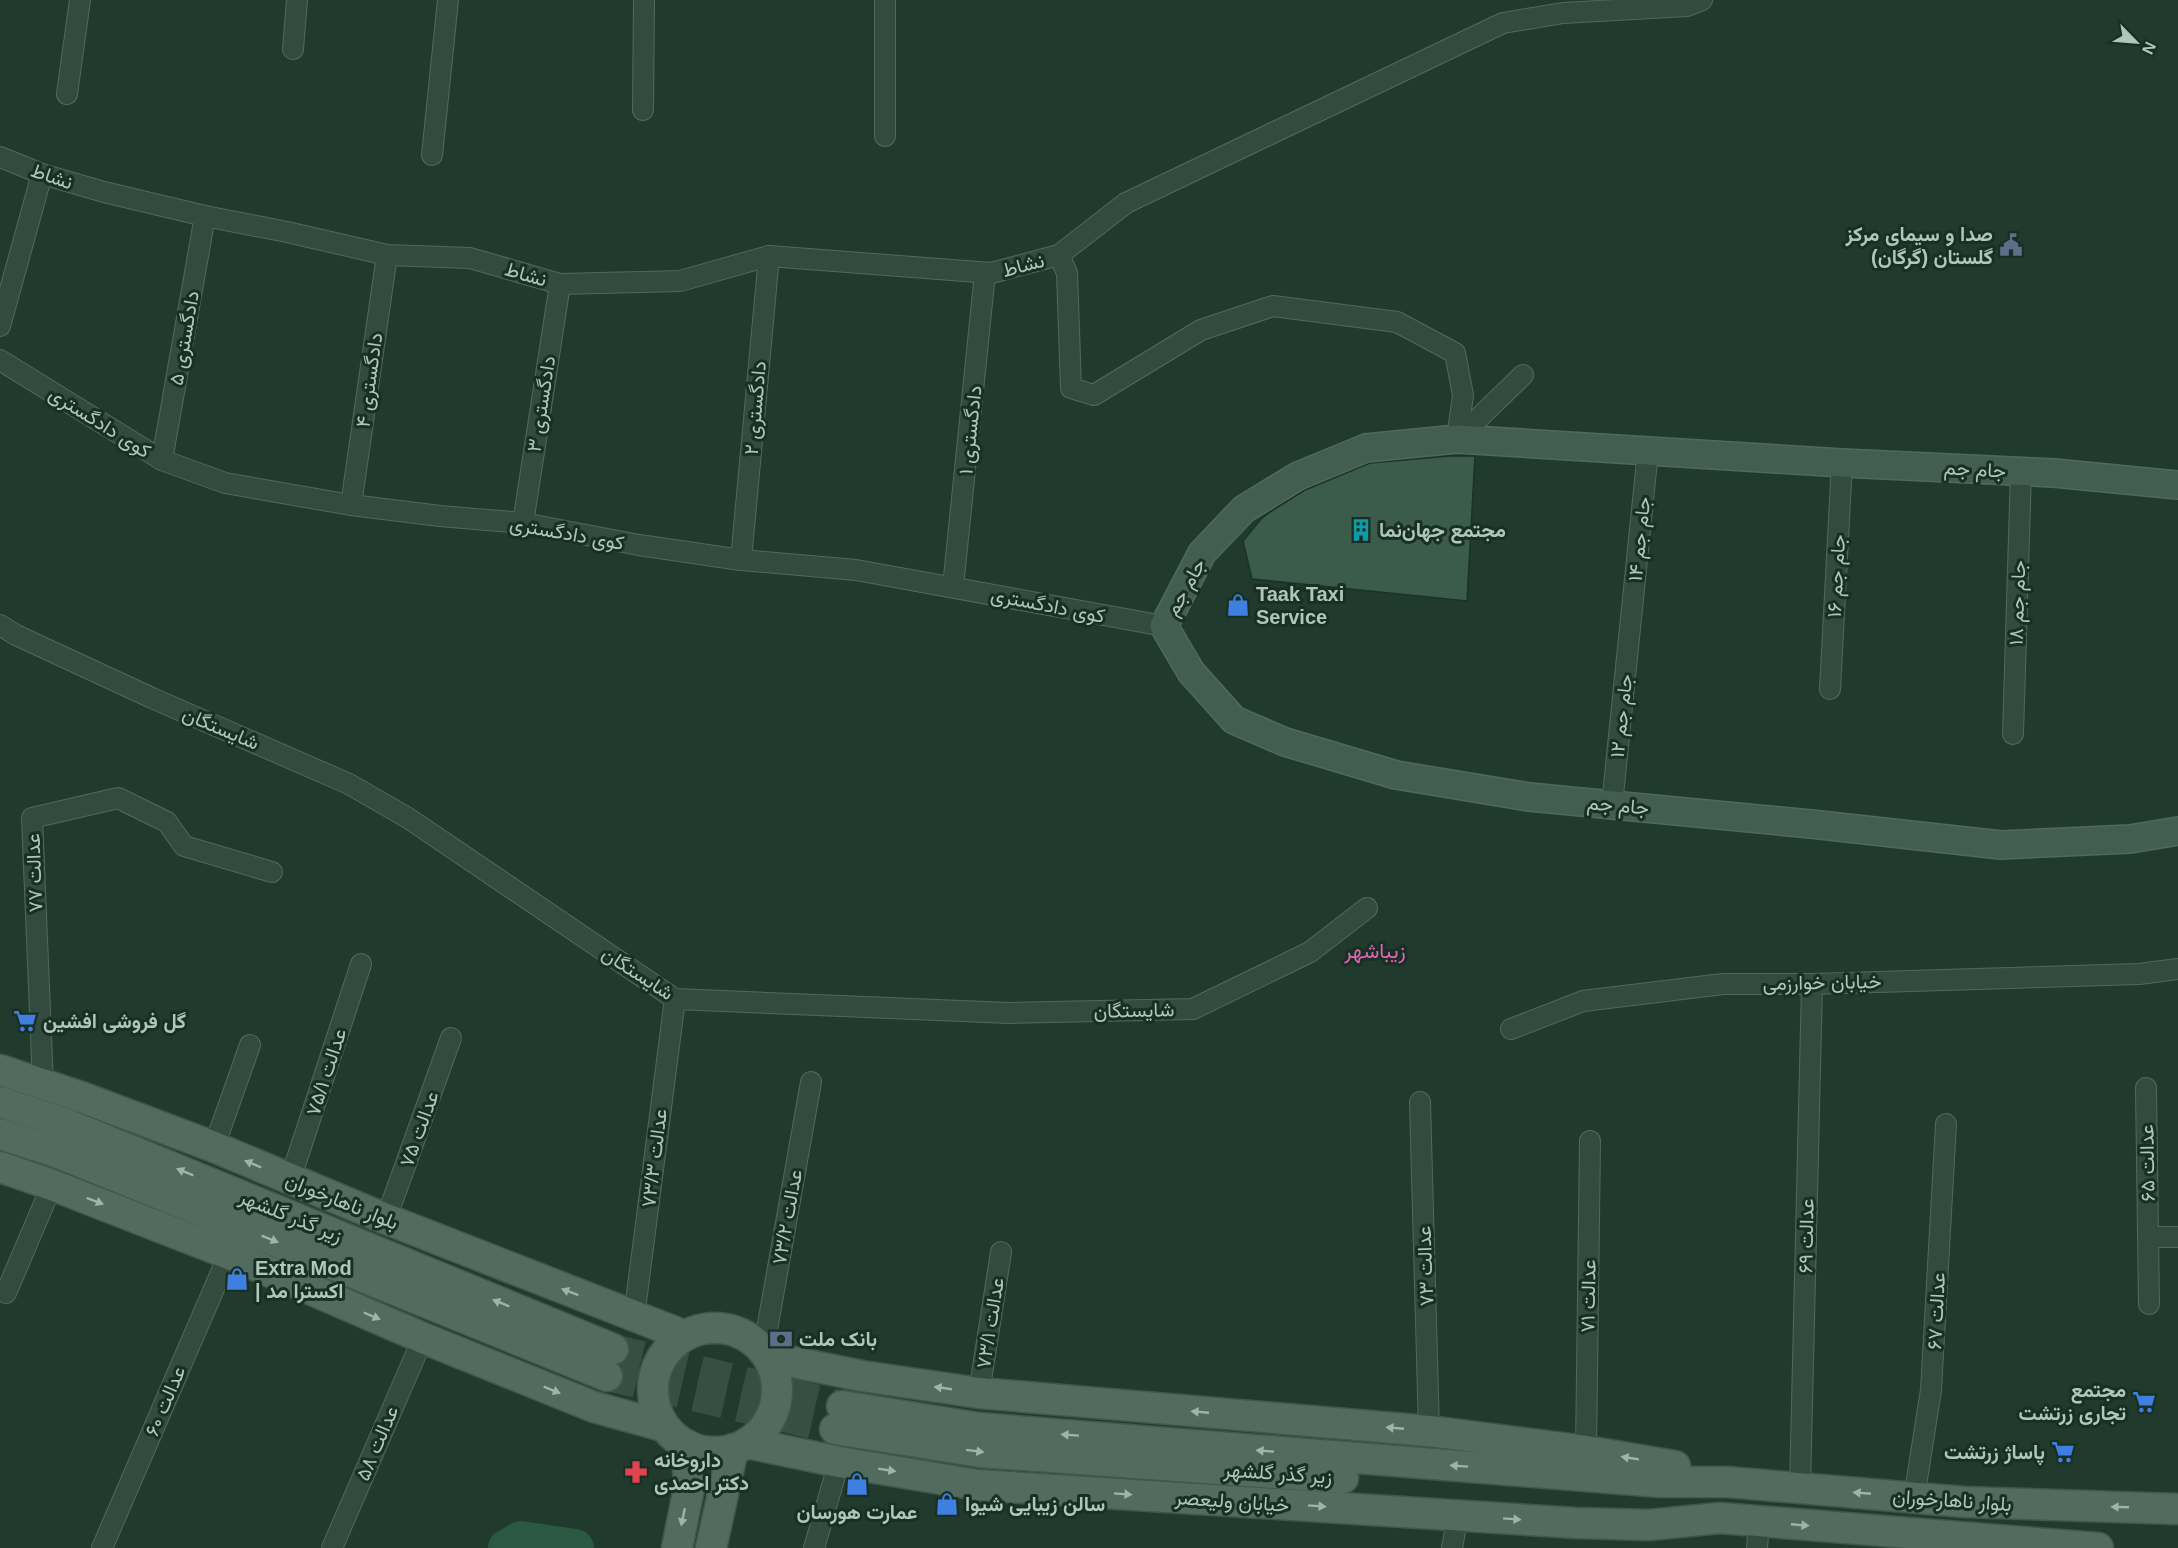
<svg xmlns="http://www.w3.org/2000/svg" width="2178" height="1548" viewBox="0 0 2178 1548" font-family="Arial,Vazirmatn,sans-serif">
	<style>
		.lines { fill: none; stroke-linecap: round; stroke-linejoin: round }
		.river { stroke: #2a5841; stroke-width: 38 }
		.building { fill: #3b5b4b; stroke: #1b3226; stroke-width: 1.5 }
		.primary-tunnel { stroke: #355042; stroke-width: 30; stroke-dasharray: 30 15; stroke-linecap: butt }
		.street-casing { stroke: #51695d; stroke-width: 22 }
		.secondary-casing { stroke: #51695d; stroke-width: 30 }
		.primary-casing { stroke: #40574b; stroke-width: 33 }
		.street { stroke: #334b3f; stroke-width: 20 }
		.secondary { stroke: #415e51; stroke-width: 27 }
		.primary { stroke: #516b5e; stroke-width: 30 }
		.oneway { fill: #9bb5a8 }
		.labels { text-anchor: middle; stroke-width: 6; stroke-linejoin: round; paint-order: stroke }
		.street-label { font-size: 20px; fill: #aec7bb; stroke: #192f24 }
		.poi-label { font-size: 20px; font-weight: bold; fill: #aec7bb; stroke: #192f24; text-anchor: start }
		.neighbourhood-label { font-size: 21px; fill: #df66b5; stroke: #192f24 }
	</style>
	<rect width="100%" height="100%" fill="#203b2d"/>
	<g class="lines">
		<polyline class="river" points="507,1548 521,1540 575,1548"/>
	</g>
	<polygon class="building" points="1449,456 1475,456 1467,601 1252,579 1243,541 1261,519 1270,512 1305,490 1370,463"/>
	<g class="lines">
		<g class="primary-tunnel">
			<polyline points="613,1349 842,1406"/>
			<polyline points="607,1376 835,1429"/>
		</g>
		<g class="street-casing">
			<g id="street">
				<polyline points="885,0 885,136"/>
				<polyline points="293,49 297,0"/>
				<polyline points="67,94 80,0"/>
				<polyline points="643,110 644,0"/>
				<polyline points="432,155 448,0"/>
				<polyline points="0,157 42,174 104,192 205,216 287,232 387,255 470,258 560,284 680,281 769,256 991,273 1059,255 1126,203 1503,23 1563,13 1687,6 1702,0"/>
				<polyline points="1059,255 1067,273 1071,388 1094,395 1201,330 1273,306 1397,322 1455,353 1463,395 1457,439 1523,375"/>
				<polyline points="0,326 42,174"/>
				<polyline points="0,360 162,460 225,483 351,505 440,516 523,523 639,545 741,560 856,570 1164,626"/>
				<polyline points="162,460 205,216"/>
				<polyline points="351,505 387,255"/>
				<polyline points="523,523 560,284"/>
				<polyline points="741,560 769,256"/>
				<polyline points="953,587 985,273"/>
				<polyline points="0,625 16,635 152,698 349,784 408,818 675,999 1009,1013 1193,1009 1310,952 1367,908"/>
				<polyline points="1830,689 1842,463"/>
				<polyline points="2013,734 2021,471"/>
				<polyline points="1612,805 1648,451"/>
				<polyline points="1511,1029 1583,1001 1723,984 1812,984 2139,974 2178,969"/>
				<polyline points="43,1084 32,818 118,798 167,822 184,846 272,872"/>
				<polyline points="2146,1088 2149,1304"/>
				<polyline points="1420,1102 1429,1431"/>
				<polyline points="214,1147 250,1045"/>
				<polyline points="290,1180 361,964"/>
				<polyline points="386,1219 451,1038"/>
				<polyline points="2148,1237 2178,1237"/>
				<polyline points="6,1293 52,1185"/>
				<polyline points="634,1317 675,999"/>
				<polyline points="763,1352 811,1082"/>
				<polyline points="979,1393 1001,1252"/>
				<polyline points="1586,1451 1590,1141"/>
				<polyline points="1800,1488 1812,984"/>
				<polyline points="1914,1498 1931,1390 1946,1124"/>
				<polyline points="102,1548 229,1254"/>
				<polyline points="332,1548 423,1338"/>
				<polyline points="814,1548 839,1462"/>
				<polyline points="1452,1548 1458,1515"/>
				<polyline points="1757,1548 1759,1522"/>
			</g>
		</g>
		<g class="secondary-casing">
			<polyline id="secondary" points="2178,485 2054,473 1842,463 1457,439 1366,448 1298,476 1244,509 1202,553 1164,626 1191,672 1234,720 1285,742 1396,775 1529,797 1811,824 2001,845 2130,839 2178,831"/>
		</g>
		<g class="primary-casing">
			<g id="primary">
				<polyline points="0,1070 84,1098 214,1147 386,1219 683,1335"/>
				<polyline points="0,1102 69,1125 613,1349"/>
				<polyline points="0,1134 59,1153 607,1376"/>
				<polyline points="0,1167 52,1185 229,1254 423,1338 594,1407 663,1426"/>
				<circle cx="715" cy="1390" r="62"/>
				<polyline points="768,1357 862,1376 979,1393 1429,1431 1586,1451 1675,1466"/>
				<polyline points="842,1406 979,1428 1660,1482 1727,1482 1965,1502 2178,1509"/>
				<polyline points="835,1429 980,1452 1343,1478"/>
				<polyline points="747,1443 839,1462 977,1485 1576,1523 1649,1525 1720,1518 2098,1548"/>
				<polyline points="677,1548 689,1488 687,1445"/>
				<polyline points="711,1548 733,1449"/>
			</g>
		</g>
		<use href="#street" class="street"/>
		<use href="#secondary" class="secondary"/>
		<use href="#primary" class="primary"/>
	</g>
	<defs><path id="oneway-solid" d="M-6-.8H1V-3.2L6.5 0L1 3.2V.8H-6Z" transform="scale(1.5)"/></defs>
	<g class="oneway">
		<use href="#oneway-solid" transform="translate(253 1164) rotate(-157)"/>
		<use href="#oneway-solid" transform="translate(185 1172) rotate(-158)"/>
		<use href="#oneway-solid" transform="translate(95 1201) rotate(21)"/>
		<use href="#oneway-solid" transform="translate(270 1239) rotate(22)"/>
		<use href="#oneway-solid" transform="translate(570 1292) rotate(-159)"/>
		<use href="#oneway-solid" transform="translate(501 1303) rotate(-158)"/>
		<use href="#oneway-solid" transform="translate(372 1316) rotate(23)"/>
		<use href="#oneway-solid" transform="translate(943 1388) rotate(-172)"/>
		<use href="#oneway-solid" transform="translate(552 1390) rotate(22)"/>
		<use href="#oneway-solid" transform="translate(1200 1412) rotate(-175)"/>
		<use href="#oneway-solid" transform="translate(1395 1428) rotate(-175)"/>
		<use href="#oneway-solid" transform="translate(1070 1435) rotate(-176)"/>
		<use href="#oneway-solid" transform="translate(975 1451) rotate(7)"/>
		<use href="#oneway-solid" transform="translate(1265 1451) rotate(-176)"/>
		<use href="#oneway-solid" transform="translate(1630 1458) rotate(-171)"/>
		<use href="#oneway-solid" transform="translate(1459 1466) rotate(-176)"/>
		<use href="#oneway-solid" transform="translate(887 1470) rotate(9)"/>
		<use href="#oneway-solid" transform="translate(1862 1493) rotate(-175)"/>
		<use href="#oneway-solid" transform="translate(1123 1494) rotate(4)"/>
		<use href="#oneway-solid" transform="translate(1317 1506) rotate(4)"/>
		<use href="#oneway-solid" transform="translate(2120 1507) rotate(-178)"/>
		<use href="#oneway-solid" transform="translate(683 1517) rotate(102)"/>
		<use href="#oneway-solid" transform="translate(1512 1519) rotate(4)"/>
		<use href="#oneway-solid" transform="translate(1800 1525) rotate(5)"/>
	</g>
	<defs>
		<g id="civic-bare" transform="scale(1.8)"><path d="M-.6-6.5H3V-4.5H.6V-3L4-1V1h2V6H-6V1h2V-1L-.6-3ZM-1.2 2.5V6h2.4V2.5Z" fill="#5c6f8a" stroke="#192f24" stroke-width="2.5" paint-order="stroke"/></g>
		<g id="building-bare" transform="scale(1.8)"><path d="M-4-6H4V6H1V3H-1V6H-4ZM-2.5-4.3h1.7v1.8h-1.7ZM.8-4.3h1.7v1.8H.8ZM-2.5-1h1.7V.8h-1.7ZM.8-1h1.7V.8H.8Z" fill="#0f9aa8" stroke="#192f24" stroke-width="2.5" paint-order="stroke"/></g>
		<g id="shop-bare" transform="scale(1.8)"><path d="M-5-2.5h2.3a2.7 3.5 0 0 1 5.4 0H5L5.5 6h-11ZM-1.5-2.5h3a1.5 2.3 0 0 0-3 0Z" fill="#3f7fe0" stroke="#192f24" stroke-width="2.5" paint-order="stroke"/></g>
		<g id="supermarket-bare" transform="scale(1.8)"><path d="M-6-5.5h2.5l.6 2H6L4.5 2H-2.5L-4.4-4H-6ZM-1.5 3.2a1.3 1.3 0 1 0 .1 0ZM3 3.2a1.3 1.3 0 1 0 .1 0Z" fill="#3f7fe0" stroke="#192f24" stroke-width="2.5" paint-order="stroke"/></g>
		<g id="bank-bare" transform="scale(1.8)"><path d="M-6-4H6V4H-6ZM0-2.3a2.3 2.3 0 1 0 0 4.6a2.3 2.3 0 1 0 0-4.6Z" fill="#5c6f8a" stroke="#192f24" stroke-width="2.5" paint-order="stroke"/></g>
		<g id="pharmacy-bare" transform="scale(1.8)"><path d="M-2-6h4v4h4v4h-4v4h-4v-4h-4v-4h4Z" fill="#e0444e" stroke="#192f24" stroke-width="2.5" paint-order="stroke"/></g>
	</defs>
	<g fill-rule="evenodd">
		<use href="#civic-bare" x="2011" y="245"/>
		<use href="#building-bare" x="1361" y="530"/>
		<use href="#shop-bare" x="1238" y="605"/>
		<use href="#supermarket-bare" x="25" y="1021"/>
		<use href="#shop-bare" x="237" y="1279"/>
		<use href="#bank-bare" x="781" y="1339"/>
		<use href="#supermarket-bare" x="2144" y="1402"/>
		<use href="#supermarket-bare" x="2063" y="1452"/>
		<use href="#pharmacy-bare" x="636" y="1472"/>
		<use href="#shop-bare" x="857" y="1484"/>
		<use href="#shop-bare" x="947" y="1504"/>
	</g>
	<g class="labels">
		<g class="street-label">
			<text transform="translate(52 176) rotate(19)" y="7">نشاط</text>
			<text transform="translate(1023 265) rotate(-15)" y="7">نشاط</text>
			<text transform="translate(526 274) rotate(16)" y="7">نشاط</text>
			<text transform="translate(184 338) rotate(-80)" y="7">دادگستری ۵</text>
			<text transform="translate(369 380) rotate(-82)" y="7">دادگستری ۴</text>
			<text transform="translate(541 404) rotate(-81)" y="7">دادگستری ۳</text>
			<text transform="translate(755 408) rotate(-85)" y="7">دادگستری ۲</text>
			<text transform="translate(100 422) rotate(32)" y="7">کوی دادگستری</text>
			<text transform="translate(970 430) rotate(-84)" y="7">دادگستری ۱</text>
			<text transform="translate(1975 469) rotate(3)" y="7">جام جم</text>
			<text transform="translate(567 533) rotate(10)" y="7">کوی دادگستری</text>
			<text transform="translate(1639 539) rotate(-84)" y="7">۱۴ جام جم</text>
			<text transform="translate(1836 576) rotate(-87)" y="7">۱۶ جام جم</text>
			<text transform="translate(1185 587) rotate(-61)" y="7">جام جم</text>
			<text transform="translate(2017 603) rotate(-88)" y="7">۱۸ جام جم</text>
			<text transform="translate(1048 605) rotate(11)" y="7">کوی دادگستری</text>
			<text transform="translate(1621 716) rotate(-84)" y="7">۱۲ جام جم</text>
			<text transform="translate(221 728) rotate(23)" y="7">شایستگان</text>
			<text transform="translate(1618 805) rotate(5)" y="7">جام جم</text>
			<text transform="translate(34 873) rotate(-92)" y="7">عدالت ۷۷</text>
			<text transform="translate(638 973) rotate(33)" y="7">شایستگان</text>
			<text transform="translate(1822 982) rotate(-1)" y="7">خیابان خوارزمی</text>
			<text transform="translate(1134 1010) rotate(-1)" y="7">شایستگان</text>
			<text transform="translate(326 1072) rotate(-72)" y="7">۷۵/۱ عدالت</text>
			<text transform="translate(419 1129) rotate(-70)" y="7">۷۵ عدالت</text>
			<text transform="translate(654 1158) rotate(-83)" y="7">۷۳/۳ عدالت</text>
			<text transform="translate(2147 1163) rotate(-91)" y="7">عدالت ۶۵</text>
			<text transform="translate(342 1201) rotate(22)" y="7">بلوار ناهارخوران</text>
			<text transform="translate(291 1216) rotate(22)" y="7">زیر گذر گلشهر</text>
			<text transform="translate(787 1217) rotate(-80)" y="7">عدالت ۷۳/۲</text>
			<text transform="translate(1806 1236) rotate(-89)" y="7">عدالت ۶۹</text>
			<text transform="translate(1425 1266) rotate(-92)" y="7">عدالت ۷۳</text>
			<text transform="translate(1588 1296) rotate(-89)" y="7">عدالت ۷۱</text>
			<text transform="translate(1936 1311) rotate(-87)" y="7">عدالت ۶۷</text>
			<text transform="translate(990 1323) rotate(-81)" y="7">عدالت ۷۳/۱</text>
			<text transform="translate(165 1401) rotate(-67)" y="7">عدالت ۶۰</text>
			<text transform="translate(377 1443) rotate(-67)" y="7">عدالت ۵۸</text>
			<text transform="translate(1278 1473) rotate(4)" y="7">زیر گذر گلشهر</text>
			<text transform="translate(1952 1500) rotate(4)" y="7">بلوار ناهارخوران</text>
			<text transform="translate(1232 1501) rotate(4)" y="7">خیابان ولیعصر</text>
		</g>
		<g class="poi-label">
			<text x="1993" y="241" text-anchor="end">صدا و سیمای مرکز<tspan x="1993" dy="23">گلستان (گرگان)</tspan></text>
			<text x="1379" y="537">مجتمع جهان‌نما</text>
			<text x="1256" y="601">Taak Taxi<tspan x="1256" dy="23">Service</tspan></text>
			<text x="43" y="1028">گل فروشی افشین</text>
			<text x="255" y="1275">Extra Mod<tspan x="255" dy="23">| اکسترا مد</tspan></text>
			<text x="799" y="1346">بانک ملت</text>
			<text x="2126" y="1397" text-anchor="end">مجتمع<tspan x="2126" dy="23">تجاری زرتشت</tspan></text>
			<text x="2045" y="1459" text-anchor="end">پاساژ زرتشت</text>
			<text x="654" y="1467">داروخانه<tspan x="654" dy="23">دکتر احمدی</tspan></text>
			<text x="965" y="1511">سالن زیبایی شیوا</text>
			<text x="857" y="1519" text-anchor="middle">عمارت هورسان</text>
		</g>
		<g class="neighbourhood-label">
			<text x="1375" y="958">زیباشهر</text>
		</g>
	</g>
	<g transform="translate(2136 42) rotate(115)" stroke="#192f24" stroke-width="4.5" paint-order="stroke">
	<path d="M0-4.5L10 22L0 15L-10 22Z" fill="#aec7bb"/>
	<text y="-9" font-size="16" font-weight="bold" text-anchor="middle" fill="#aec7bb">N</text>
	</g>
</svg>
